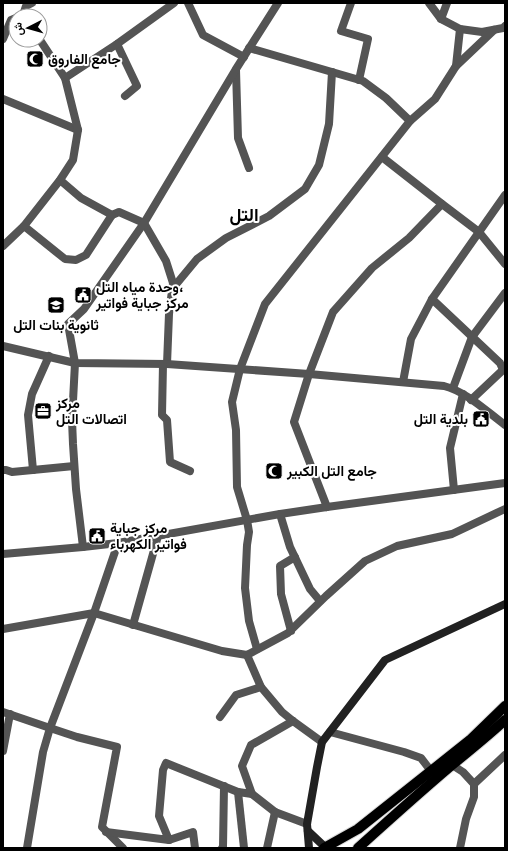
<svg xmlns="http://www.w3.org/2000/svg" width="508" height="851" viewBox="0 0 508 851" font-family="Figtree,Vazirmatn,sans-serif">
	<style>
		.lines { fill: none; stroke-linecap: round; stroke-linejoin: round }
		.primary-casing { stroke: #dbdbdb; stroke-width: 12 }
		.minor { stroke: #545454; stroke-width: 8 }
		.tertiary { stroke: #545454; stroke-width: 8 }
		.secondary { stroke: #212121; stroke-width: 8 }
		.primary { stroke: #000; stroke-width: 10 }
		.labels { text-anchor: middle; stroke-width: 4; stroke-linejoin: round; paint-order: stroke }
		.poi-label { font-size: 14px; font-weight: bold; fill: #000; stroke: #fff; text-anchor: start }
		.district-label { font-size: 18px; font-weight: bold; fill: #000; stroke: #fff }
	</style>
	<rect width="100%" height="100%" fill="#fff"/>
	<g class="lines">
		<g class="primary-casing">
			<g id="primary">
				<polyline points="324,848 358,829 470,740 505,706"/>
				<path d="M 358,848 C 389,820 420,792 452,765 C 470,750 488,736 505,720"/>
			</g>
		</g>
		<g class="minor">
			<polyline points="351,3 341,31 368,39 359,80"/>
			<polyline points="429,3 441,19 460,29 482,32 503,28 505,26"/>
			<polyline points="23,15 26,6 32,3"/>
			<polyline points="441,19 447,3"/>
			<polyline points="3,39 11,20 16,18"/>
			<polyline points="117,44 137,86 125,96"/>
			<polyline points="249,48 363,81 386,98 410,121"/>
			<polyline points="456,66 494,30"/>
			<polyline points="236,70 238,138 249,168"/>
			<polyline points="65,78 117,44 174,3"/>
			<polyline points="3,99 78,130"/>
			<polyline points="382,157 442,204 479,232 505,264"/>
			<polyline points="60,180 81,198 112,215 119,212 144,223 166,261 173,283 169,314 167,364"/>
			<polyline points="24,226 65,259 76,260 86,255 112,215"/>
			<polyline points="3,246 24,226 60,180 73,160 78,130 65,78 40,40"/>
			<polyline points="173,288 197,259 226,238 269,216 305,189 319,165 329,124 332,72"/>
			<polyline points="432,299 500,363 503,370"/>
			<path d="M 3,346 L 75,363 L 167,364 L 309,374 L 444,386 C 467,392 486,411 505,425"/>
			<polyline points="163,364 162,415 167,420 170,462 190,471"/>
			<polyline points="403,382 411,339 432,299 505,195"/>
			<polyline points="453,388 472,337 505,293"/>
			<polyline points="471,400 505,368"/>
			<polyline points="3,470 6,470 12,472 74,466"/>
			<polyline points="33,470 28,415 32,394 49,356"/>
			<polyline points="454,490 450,448 463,394"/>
			<polyline points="327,507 294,422 309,374 333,312 372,268 409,238 442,204"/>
			<polyline points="280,514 290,547 310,589 320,601"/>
			<polyline points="83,547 76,489 73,444 72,420 75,363 68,324 84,309 144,223 236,69 278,3"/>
			<polyline points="3,554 83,547 118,543 280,514 327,507 505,483"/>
			<polyline points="133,625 158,536"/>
			<polyline points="3,629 94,613 222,651 247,655 288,633 326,596 365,561 397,546 452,534 505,509"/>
			<polyline points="291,631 281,594 280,566 295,557"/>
			<polyline points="257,649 249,621 245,588 247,545 249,532 247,520 237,487 236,430 232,402 240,369 265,304 410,121 435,99 456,66 460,29"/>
			<polyline points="247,655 261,687 282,712 293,721 322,742"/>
			<polyline points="3,712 50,728 77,737 117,747 102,827 123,848"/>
			<polyline points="220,717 236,695 261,687"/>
			<polyline points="330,732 404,752 421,758 431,771"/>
			<polyline points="3,751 10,714"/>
			<polyline points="452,765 463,772 474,784 474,797 466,819 460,848"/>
			<polyline points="474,784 505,755"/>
			<polyline points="238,792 244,848"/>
			<polyline points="252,794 275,812 307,824"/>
			<polyline points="106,832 169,840 159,816 163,770 166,763 238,792 252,794 242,766 251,745 293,721"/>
			<polyline points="169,840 193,832 195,848"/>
			<polyline points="27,848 43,752 50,728 94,613 118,543"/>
			<polyline points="222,848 223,847 224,786"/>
			<polyline points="267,848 275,812"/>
		</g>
		<polyline class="tertiary" points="188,3 203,35 244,57"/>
		<g class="secondary">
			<polyline points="308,831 326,848"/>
			<polyline points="309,848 307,824 317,767 322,742 385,660 505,604"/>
		</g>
		<use href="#primary" class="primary"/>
	</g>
	<defs>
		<g id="mosque-square" transform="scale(0.9)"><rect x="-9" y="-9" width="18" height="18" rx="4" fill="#000" stroke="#fff"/><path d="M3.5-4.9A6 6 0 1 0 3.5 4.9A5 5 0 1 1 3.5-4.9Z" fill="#fff"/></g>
		<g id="civic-square" transform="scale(0.9)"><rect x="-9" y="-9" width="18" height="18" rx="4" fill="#000" stroke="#fff"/><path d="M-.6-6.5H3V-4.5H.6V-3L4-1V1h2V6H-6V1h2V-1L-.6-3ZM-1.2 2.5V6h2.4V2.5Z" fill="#fff"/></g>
		<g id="school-square" transform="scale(0.9)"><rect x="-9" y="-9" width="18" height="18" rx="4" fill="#000" stroke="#fff"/><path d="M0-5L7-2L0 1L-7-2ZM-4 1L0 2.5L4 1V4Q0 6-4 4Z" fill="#fff"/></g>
		<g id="office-square" transform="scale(0.9)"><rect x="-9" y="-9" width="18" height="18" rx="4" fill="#000" stroke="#fff"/><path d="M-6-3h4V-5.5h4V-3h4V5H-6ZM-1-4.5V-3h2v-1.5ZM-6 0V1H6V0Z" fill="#fff"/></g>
	</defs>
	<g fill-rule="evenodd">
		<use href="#mosque-square" x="35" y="59"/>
		<use href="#civic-square" x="83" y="295"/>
		<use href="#school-square" x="56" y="305"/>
		<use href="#office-square" x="43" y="411"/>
		<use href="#civic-square" x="481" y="419"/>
		<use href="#mosque-square" x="274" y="471"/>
		<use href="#civic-square" x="97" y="536"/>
	</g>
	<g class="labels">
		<g class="poi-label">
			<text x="48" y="64">جامع الفاروق</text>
			<text x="96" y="292">وحدة مياه التل،<tspan x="96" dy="16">مركز جباية فواتير</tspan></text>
			<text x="56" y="330" text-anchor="middle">ثانوية بنات التل</text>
			<text x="56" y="408">مركز<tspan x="56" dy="16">اتصالات التل</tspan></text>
			<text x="468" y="424" text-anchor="end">بلدية التل</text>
			<text x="287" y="476">جامع التل الكبير</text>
			<text x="110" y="533">مركز جباية<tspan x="110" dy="16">فواتير الكهرباء</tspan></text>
		</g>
		<g class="district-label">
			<text x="244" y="221">التل</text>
		</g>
	</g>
	<rect width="508" height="851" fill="none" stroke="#000000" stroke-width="8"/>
	<g transform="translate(28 28) rotate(264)"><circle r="19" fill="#ffffff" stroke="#999999"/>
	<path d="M0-3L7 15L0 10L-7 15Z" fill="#000000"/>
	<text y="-6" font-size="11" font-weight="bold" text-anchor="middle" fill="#000000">ش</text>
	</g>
</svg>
